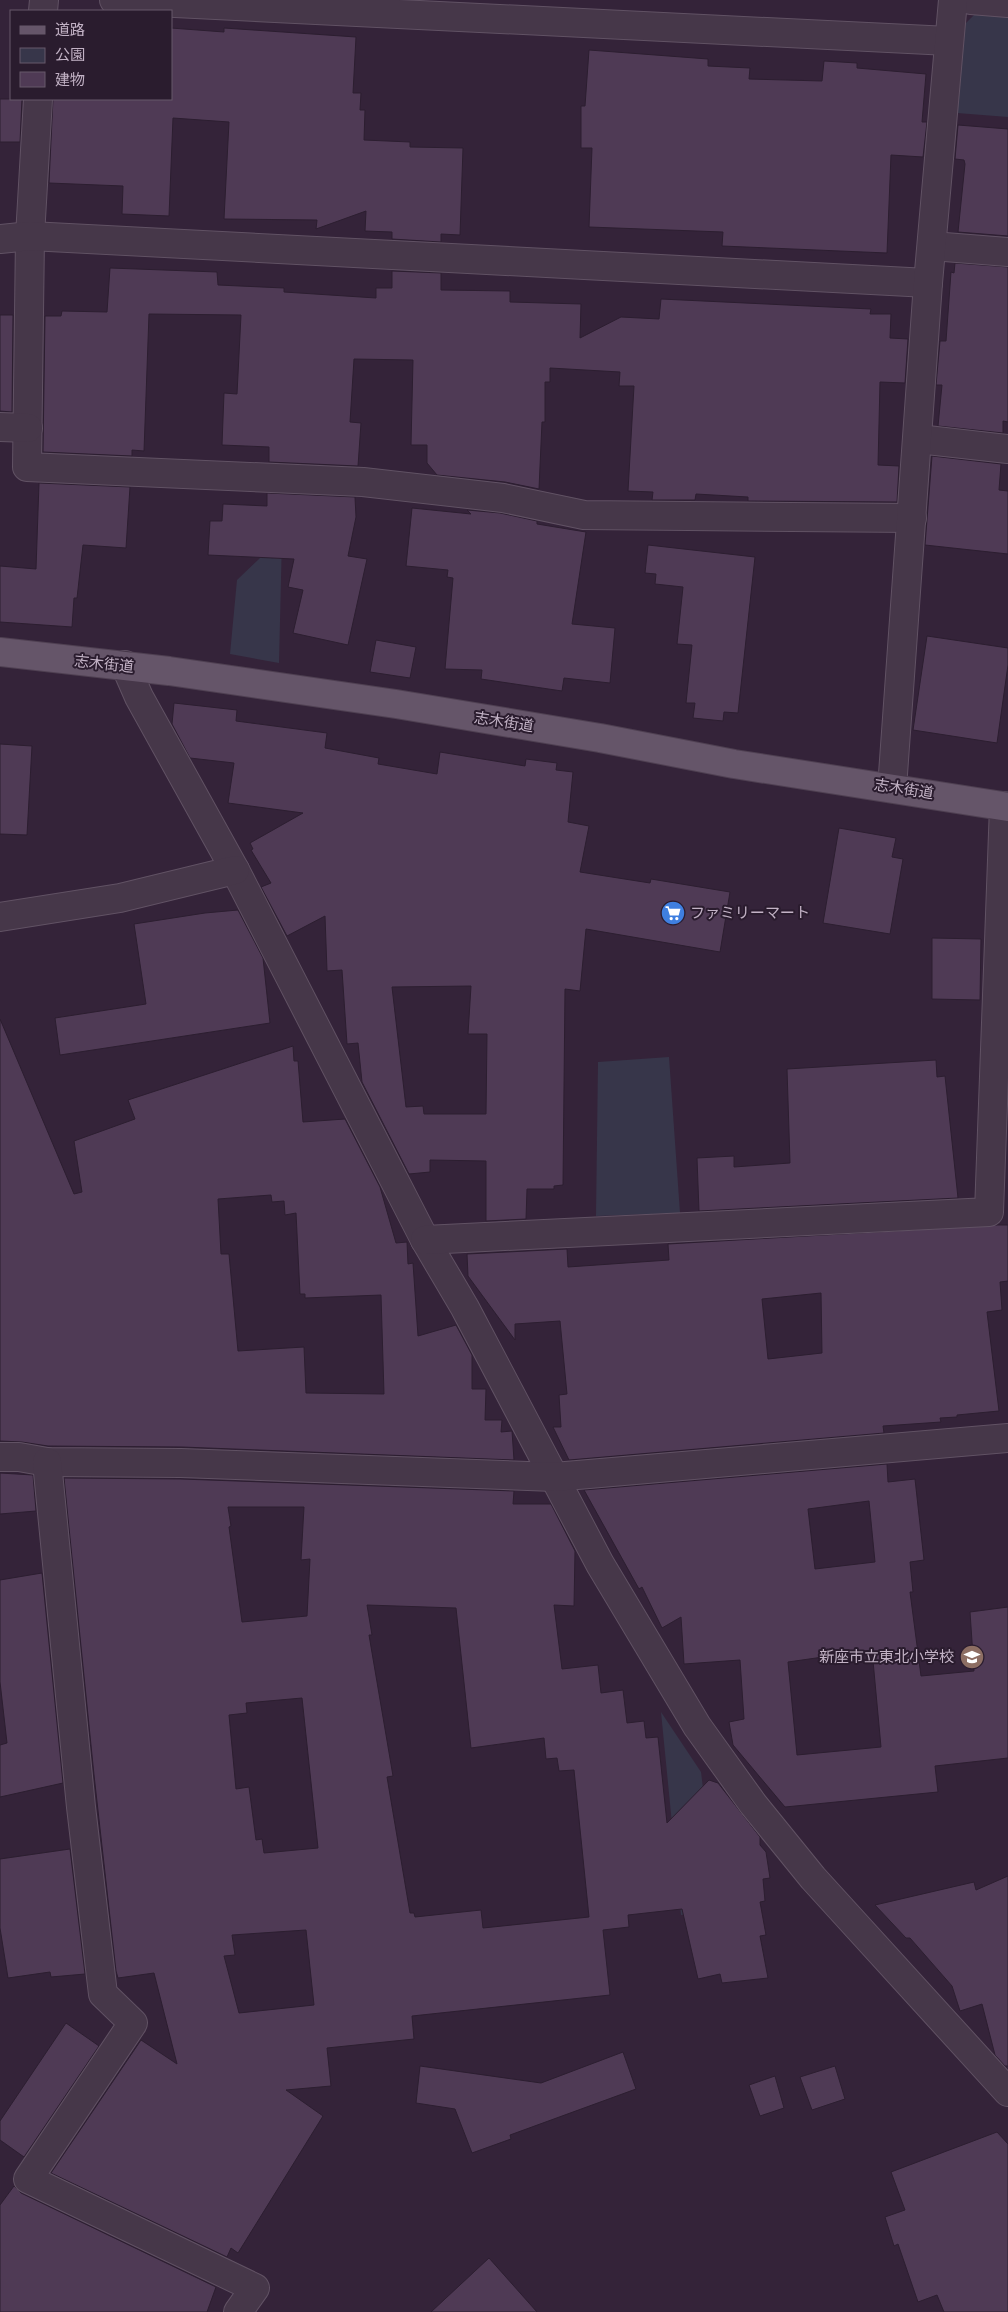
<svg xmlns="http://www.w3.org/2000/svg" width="1008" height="2312" viewBox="0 0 1008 2312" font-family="'Archivo Narrow','Noto Sans JP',sans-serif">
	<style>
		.green { fill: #37364a }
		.building { fill: #4f3a55; stroke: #2c1e30; fill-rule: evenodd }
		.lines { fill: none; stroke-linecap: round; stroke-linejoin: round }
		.minor-casing { stroke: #615264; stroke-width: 30 }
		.primary-casing { stroke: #4f4052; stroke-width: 30 }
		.minor { stroke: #463749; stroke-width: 28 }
		.primary { stroke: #655569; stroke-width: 28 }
		.labels { text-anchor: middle; stroke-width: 4; stroke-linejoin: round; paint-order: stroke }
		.street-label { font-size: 15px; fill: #c2b2c5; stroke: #2a1c2e }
		.poi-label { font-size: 15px; fill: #c2b2c5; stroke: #2a1c2e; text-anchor: start }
	</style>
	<rect width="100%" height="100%" fill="#342339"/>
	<g class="green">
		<polygon points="978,11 1008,13 1008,117 957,113 964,25"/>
		<polygon points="282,537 279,663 230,654 237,580"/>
		<polygon points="669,1057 680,1213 596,1216 598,1062"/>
		<polygon points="661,1712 701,1772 718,1911 681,1915"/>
	</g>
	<g class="building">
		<polygon points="171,28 224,32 224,28 356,37 353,93 361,93 360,110 365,110 364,140 410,142 410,147 463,148 460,235 441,234 441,242 392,239 392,232 365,231 366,211 316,229 317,220 224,219 229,122 173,118 169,216 122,214 123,186 49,183 53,99 171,99"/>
		<polygon points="589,50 708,59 708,66 750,68 749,79 822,81 824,61 857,63 857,68 926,74 922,122 927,122 923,157 891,155 887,253 722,246 723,232 589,227 592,148 581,148 581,106 585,106"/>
		<polygon points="0,99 22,99 20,142 0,142"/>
		<polygon points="958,125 1008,129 1008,236 958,232 965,164 964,160 955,159"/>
		<polygon points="955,263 1008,267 1008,422 1003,421 1003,433 938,426 942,385 936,385 940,341 946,341 951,272 954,273"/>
		<polygon points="110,268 217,272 218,285 284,288 284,292 376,298 376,288 392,288 392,271 441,273 441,290 510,291 510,302 581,304 580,338 621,317 659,319 661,299 871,309 870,314 891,314 890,338 908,339 905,383 880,382 878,465 899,466 897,502 748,501 748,497 696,494 695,500 652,500 653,492 628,491 634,386 619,386 620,372 550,368 550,382 545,382 545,422 542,422 539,489 505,482 437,475 427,463 427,445 411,445 413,360 354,359 350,422 361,423 358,466 269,462 269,447 222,445 224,393 237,394 241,315 149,314 144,451 132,450 132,456 43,452 45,316 61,316 62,311 107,312"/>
		<polygon points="0,315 13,315 12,412 0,411"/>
		<polygon points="932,456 1001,464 999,490 1008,491 1008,554 925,545"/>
		<polygon points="39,483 130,487 126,548 83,545 77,598 74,598 72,627 0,622 0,566 36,569"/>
		<polygon points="267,493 355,497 356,517 348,556 367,559 348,645 293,633 303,590 288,587 294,559 208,555 210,521 222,521 223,504 267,506"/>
		<polygon points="412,508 471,514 467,510 500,513 537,521 537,524 586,532 572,624 615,628 610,683 564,678 562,691 481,679 482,670 445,669 453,578 447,577 448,570 406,566"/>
		<polygon points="648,545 755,557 738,713 724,712 723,721 693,718 695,703 686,703 692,645 677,644 683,587 655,584 656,574 645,573"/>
		<polygon points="927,636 1008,648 1008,665 997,743 913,730"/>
		<polygon points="376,640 416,647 410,678 370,672"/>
		<path d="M 174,703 L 237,710 L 236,721 L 327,733 L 325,748 L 379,758 L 378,764 L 437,774 L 440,752 L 525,766 L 526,759 L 557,763 L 556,770 L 573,772 L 568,822 L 589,826 L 580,872 L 650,883 L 651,879 L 730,892 L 720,952 L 586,929 L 580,991 L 565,989 L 563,1185 L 554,1186 L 554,1189 L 527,1189 L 526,1219 L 486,1221 L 486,1161 L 430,1160 L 430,1172 L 409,1174 L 362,1082 L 358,1043 L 347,1044 L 342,970 L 327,971 L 325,916 L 287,936 L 261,887 L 271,883 L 251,850 L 253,849 L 250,843 L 303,813 L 228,803 L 234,763 L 190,758 L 172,724 ZM 471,986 L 468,1034 L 487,1034 L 486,1114 L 424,1114 L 423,1106 L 406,1107 L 392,987 Z"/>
		<polygon points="0,744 32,746 27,835 0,834"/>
		<polygon points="839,828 896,838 892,857 903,859 890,934 823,923"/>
		<polygon points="238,910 263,958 270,1023 60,1055 55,1018 146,1004 134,924 205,913"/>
		<polygon points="932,938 981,939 980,1000 932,999"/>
		<path d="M 0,1019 L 74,1194 L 82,1192 L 74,1141 L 135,1119 L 128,1100 L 293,1046 L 294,1061 L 298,1061 L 303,1122 L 345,1119 L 380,1187 L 396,1243 L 407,1242 L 408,1264 L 413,1263 L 418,1336 L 456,1325 L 472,1355 L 472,1389 L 486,1389 L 485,1420 L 502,1420 L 501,1432 L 512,1431 L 514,1460 L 182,1447 L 48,1446 L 22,1442 L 0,1441 ZM 271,1195 L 272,1202 L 284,1201 L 285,1215 L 296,1213 L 300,1294 L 305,1294 L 305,1298 L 381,1295 L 384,1394 L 306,1393 L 304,1347 L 238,1351 L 229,1254 L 221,1254 L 218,1199 Z"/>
		<polygon points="936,1060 937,1077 945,1076 958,1198 699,1211 697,1158 734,1156 734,1167 790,1163 787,1069"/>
		<path d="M 997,1225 L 1008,1225 L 1008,1281 L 1000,1282 L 1002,1310 L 987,1312 L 999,1411 L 957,1415 L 957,1417 L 940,1418 L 941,1422 L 883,1426 L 884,1433 L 569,1460 L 553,1427 L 561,1427 L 559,1395 L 567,1394 L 560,1321 L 515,1324 L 515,1340 L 468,1276 L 467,1254 L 567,1249 L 568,1267 L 669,1260 L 668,1244 ZM 821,1293 L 822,1353 L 768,1359 L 762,1299 Z"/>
		<path d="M 887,1464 L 888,1482 L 915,1479 L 924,1560 L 910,1562 L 913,1592 L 910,1592 L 921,1676 L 974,1671 L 970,1612 L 1008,1607 L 1008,1758 L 935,1766 L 938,1792 L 785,1807 L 733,1745 L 729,1722 L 744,1719 L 740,1660 L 684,1664 L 681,1617 L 662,1628 L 642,1587 L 639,1589 L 584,1490 ZM 869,1501 L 875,1562 L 815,1569 L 808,1509 ZM 872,1650 L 881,1747 L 797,1755 L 788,1662 Z"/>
		<polygon points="0,1473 33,1475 36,1511 0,1514"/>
		<path d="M 64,1478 L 181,1479 L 514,1491 L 513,1504 L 551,1504 L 575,1551 L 574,1606 L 554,1605 L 562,1669 L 598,1665 L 601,1693 L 623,1690 L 627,1723 L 644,1721 L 646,1738 L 658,1737 L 667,1823 L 709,1780 L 718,1783 L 760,1837 L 760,1845 L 766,1852 L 770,1878 L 763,1879 L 765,1901 L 760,1902 L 766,1935 L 760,1936 L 768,1978 L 722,1983 L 720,1974 L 698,1979 L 682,1909 L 628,1915 L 629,1927 L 603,1930 L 610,1995 L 412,2016 L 414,2039 L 327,2048 L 331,2086 L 286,2090 L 323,2116 L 238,2253 L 231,2248 L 227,2257 L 51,2173 L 141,2040 L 177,2064 L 154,1973 L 118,1978 L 116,1971 L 94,1775 ZM 228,1507 L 304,1507 L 301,1560 L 310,1559 L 307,1616 L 242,1622 L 229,1527 L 231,1526 ZM 367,1605 L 456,1608 L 471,1748 L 544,1738 L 546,1759 L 557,1758 L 559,1771 L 574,1770 L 589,1917 L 483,1928 L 481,1910 L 415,1917 L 414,1913 L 410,1913 L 387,1777 L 393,1776 L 369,1635 L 372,1635 ZM 302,1698 L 318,1848 L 264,1853 L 262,1839 L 256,1840 L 249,1787 L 236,1789 L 229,1715 L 247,1713 L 246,1703 ZM 306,1930 L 314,2005 L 239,2013 L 224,1956 L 235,1955 L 232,1935 Z"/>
		<polygon points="42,1573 63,1783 0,1797 0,1745 7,1743 0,1682 0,1580"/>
		<polygon points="70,1849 85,1974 51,1977 50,1972 8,1978 0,1928 0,1859"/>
		<polygon points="1008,1876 1008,2066 1005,2066 995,2055 982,2004 960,2011 952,1986 910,1938 906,1938 875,1905 974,1882 976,1890"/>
		<polygon points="66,2023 99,2046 24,2157 0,2140 0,2121"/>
		<polygon points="623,2052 636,2089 510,2135 511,2139 472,2153 455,2109 416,2103 420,2066 541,2083"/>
		<polygon points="835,2066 845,2099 812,2110 800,2077"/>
		<polygon points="775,2076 784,2108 760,2116 749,2085"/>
		<polygon points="997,2132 1008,2144 1008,2312 944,2312 937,2295 918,2302 898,2244 894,2246 885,2217 905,2210 891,2172"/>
		<polygon points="14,2186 21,2193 216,2287 207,2312 0,2312 0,2205"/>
		<polygon points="489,2258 537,2312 431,2312"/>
	</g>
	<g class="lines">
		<g class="minor-casing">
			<g id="minor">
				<polyline points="114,0 949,41"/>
				<polyline points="971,0 1008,3"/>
				<polyline points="43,11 44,0"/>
				<polyline points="38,99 30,236 27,467 363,482 503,498 584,515 912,518"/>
				<polyline points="0,239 30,236 928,283"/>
				<polyline points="932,246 1008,252"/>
				<polyline points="0,427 28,428"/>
				<polyline points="918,439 1008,449"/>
				<polyline points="125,665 139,697 235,870 425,1240 465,1308 600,1564 697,1726 753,1804 813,1878 1008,2092"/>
				<polyline points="892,788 928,283 953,0"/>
				<polyline points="0,917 120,898 235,870"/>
				<polyline points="425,1240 989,1212 1004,806"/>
				<polyline points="0,1457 19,1457 47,1462 181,1463 554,1477 1008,1438"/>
				<polyline points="47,1462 81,1807 103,1994 133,2023 28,2179 255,2288 238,2312"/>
			</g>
		</g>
		<g class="primary-casing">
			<polyline id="primary" points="0,652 169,671 396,704 600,738 734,764 1008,807"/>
		</g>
		<use href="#minor" class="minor"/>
		<use href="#primary" class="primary"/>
	</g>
	<defs>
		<g id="supermarket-disc" transform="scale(1.25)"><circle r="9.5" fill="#3f7fe0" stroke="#2a1c2e"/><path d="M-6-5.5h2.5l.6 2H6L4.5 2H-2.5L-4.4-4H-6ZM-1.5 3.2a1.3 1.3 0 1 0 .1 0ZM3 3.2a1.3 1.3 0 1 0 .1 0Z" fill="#fff"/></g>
		<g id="school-disc" transform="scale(1.25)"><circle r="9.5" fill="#8d6e63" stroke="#2a1c2e"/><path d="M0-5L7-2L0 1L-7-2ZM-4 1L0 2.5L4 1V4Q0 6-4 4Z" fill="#fff"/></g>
	</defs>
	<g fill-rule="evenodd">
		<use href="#supermarket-disc" x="673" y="913"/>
		<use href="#school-disc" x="972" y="1657"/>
	</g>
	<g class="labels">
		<g class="street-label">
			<text transform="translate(104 664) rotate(6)" y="5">志木街道</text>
			<text transform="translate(504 722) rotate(9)" y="5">志木街道</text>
			<text transform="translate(904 789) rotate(9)" y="5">志木街道</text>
		</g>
		<g class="poi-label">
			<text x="690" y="918">ファミリーマート</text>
			<text x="954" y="1662" text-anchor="end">新座市立東北小学校</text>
		</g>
	</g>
	<rect x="10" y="10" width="162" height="90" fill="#2a1c2e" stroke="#67586a"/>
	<rect x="20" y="26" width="25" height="8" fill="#655569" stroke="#67586a"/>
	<text x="55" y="35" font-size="15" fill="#c2b2c5">道路</text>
	<rect x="20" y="48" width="25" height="15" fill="#37364a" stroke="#67586a"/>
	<text x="55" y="60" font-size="15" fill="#c2b2c5">公園</text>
	<rect x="20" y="72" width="25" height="15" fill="#4f3a55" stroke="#67586a"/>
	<text x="55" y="85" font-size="15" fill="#c2b2c5">建物</text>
</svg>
